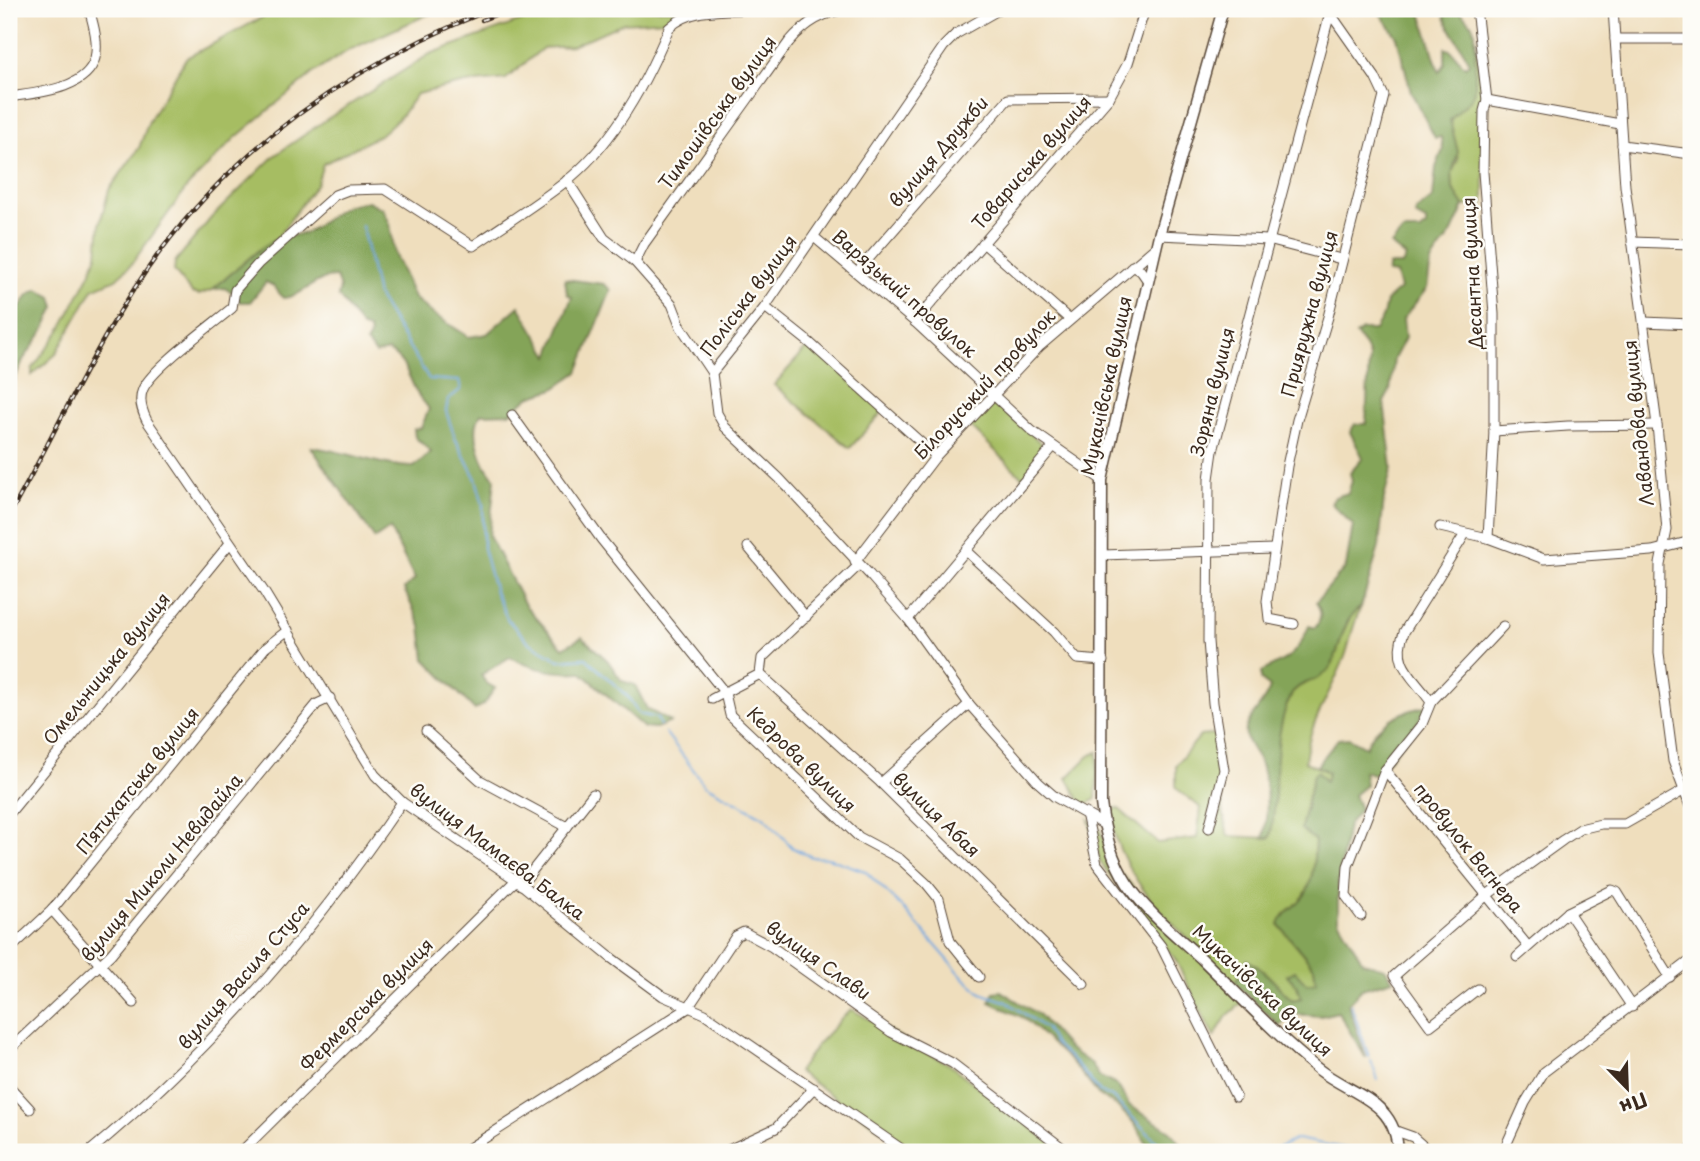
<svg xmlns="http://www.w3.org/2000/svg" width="1700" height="1161" viewBox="0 0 1700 1161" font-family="'Playpen Sans',sans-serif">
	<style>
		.green { fill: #a6bd62; stroke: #707440; stroke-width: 2 }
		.forest { fill: #84a458; stroke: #60673b; stroke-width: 2 }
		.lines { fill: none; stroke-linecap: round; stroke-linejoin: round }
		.stream { stroke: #71a7df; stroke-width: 2 }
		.minor-casing { stroke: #564536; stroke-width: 11 }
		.tertiary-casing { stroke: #564536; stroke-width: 13 }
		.minor { stroke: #fff; stroke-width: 9 }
		.tertiary { stroke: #fff; stroke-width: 10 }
		.rail-casing { stroke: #3b2a1e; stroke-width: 4.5 }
		.rail { stroke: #fdfcf7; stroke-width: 2; stroke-dasharray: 5; stroke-linecap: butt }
		.labels { text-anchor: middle; stroke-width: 5; stroke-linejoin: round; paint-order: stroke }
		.street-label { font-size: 18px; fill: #3b2a1e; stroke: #fdfcf7 }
	</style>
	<rect width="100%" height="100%" fill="#fdfcf7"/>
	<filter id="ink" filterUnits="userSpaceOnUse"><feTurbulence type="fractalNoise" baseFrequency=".0143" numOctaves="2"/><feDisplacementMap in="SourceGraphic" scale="14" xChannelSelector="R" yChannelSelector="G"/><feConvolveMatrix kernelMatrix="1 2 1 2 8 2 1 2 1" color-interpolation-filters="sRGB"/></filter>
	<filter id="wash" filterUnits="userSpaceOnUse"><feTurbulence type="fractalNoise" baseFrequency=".00686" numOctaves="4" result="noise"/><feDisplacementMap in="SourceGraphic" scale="28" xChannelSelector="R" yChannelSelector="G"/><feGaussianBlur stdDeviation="1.57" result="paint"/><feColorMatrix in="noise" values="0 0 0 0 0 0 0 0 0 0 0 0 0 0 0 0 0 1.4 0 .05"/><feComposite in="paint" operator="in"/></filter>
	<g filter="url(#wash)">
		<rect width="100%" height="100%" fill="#efdebd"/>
		<g class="green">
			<polygon points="278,9 440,9 349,50 312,74 235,138 188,186 130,266 116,279 93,289 56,354 32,375 32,369 61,329 90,274 97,255 100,223 109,190 139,148 149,121 186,58"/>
			<polygon points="571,9 691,9 665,20 623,23 572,46 543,48 506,79 466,83 417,94 401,116 380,135 323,164 317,183 277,238 260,249 212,290 199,295 192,293 174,271 175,262 211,218 274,156 327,119 430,54 540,14"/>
			<polygon points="1475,34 1484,97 1484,204 1464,206 1453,189 1452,173 1458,160 1450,120 1475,91"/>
			<polygon points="810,344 883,411 850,448 774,385"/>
			<polygon points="994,400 1044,446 1043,454 1023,478 969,425"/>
			<path d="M 1361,607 C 1352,625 1351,641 1344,659 C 1330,695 1309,722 1305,762 L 1328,772 L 1326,783 L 1308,795 L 1301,829 L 1315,840 C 1314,858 1314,881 1304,896 C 1295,908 1284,909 1279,925 L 1314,967 L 1316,982 L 1297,986 L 1302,998 L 1292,1000 C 1276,985 1267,971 1248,960 L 1235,983 C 1183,932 1118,885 1109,808 L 1119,809 L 1158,843 L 1197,838 L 1201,808 L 1176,788 L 1176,765 L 1200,736 L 1218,734 L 1223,812 L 1228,836 L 1270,838 C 1280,792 1268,736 1292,694 C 1298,684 1306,685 1314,679 C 1321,673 1328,661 1334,653 C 1343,638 1345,617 1361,607 Z"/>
			<polygon points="1098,752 1096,799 1083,806 1067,778 1089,756"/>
			<polygon points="1089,820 1100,830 1114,866 1242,1003 1227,1016 1214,1037 1175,959 1100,862"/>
			<polygon points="851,1009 950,1065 1063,1152 914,1152 798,1072 817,1045"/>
		</g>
		<g class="forest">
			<path d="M 1377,9 L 1420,9 L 1439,72 L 1445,64 L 1445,48 L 1452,51 L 1464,66 L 1469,64 C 1464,46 1446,28 1444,13 L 1447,9 L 1457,9 L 1471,23 L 1475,32 L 1475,91 L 1472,98 L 1450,120 L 1458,152 L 1452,173 L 1453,189 L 1464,206 L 1452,232 L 1431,262 L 1427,288 L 1403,319 L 1405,338 L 1394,359 L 1390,391 L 1384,402 L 1392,468 L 1384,498 L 1379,547 L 1361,607 C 1340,620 1342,649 1330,668 C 1320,683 1300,679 1291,695 C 1270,739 1280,792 1270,838 L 1264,838 C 1268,814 1268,791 1262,768 C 1259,754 1243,744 1246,729 C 1249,715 1266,703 1270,687 L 1261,680 L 1261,672 C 1288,658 1297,656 1309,626 L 1315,628 C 1322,619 1322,612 1316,602 L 1346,567 L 1353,525 L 1331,503 L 1335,497 L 1348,493 L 1352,481 L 1350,473 L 1363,458 L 1350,432 L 1355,424 L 1366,424 L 1369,357 L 1365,346 L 1356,335 L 1362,330 L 1375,330 L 1383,316 L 1386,301 L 1400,289 L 1396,274 L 1387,273 L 1389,265 L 1402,265 L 1406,257 L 1391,245 L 1403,231 L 1421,231 L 1426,226 L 1426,221 L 1415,215 L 1416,211 L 1433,198 L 1436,167 L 1443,150 L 1441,137 L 1435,138 L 1411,92 L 1397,37 Z"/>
			<path d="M 368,201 L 383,209 L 390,224 L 395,255 L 414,298 L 433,314 L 469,337 L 487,334 L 519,306 L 549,356 L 572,297 L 567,294 L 565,279 L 604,284 L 611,290 L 578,372 L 554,389 L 529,397 L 510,413 L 481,414 C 469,432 482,465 495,479 L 489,536 L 525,605 L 563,648 L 582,637 L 608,661 L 622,681 L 635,685 L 647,709 L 671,722 L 656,728 L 644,728 L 581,672 C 555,674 533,670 510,657 L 481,675 L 486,683 L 495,688 L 484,704 L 475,710 L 425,659 L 421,626 L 404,589 L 415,579 L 390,529 L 375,539 L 311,447 C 347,451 378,466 414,467 L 431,452 L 415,437 L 414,429 L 421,428 L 429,409 C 425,402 419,398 416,391 C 408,375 405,360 388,351 L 376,354 L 366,343 L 370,337 L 369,330 L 361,326 L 338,296 L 340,288 L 336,277 C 315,276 303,297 283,298 L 274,286 L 266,282 L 250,302 L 239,302 L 238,296 L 224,288 L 212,290 L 260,249 L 277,238 L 306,233 L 345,206 Z"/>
			<polygon points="38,289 52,297 55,307 44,330 23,360 9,393 9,336 18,321 16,313 28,295"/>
			<path d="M 1427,706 L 1414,729 L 1376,775 L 1364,771 L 1366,785 L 1354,795 L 1360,809 L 1348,825 L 1344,846 L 1338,883 L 1338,920 L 1363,962 L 1385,968 L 1393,980 L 1362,989 L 1348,1004 L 1366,1058 L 1338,1012 L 1321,1016 L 1293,1014 L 1280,1026 L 1235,983 L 1247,960 C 1266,971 1276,985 1292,1000 L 1302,998 L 1297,986 L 1287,975 L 1295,971 L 1307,984 L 1316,982 L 1314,967 L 1279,925 C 1284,910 1295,908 1304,896 C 1314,881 1314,858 1315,841 L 1301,829 L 1313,776 L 1317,772 L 1326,782 L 1328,772 L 1317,766 L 1338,739 L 1349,738 L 1366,747 C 1375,723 1402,711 1427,706 Z"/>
			<polygon points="1001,991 1039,1015 1067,1047 1091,1064 1100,1077 1118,1086 1129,1105 1170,1131 1188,1152 1151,1151 1134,1123 1117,1106 1099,1095 1072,1062 1024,1018 990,1002 994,992"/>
		</g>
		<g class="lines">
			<g class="stream">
				<polyline points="362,226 377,295 429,379 459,381 461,389 448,400 446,411 455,438 476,479 483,504 483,548 495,592 508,620 530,643 559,660 586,658 628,697 639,714 657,718 660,725"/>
				<polyline points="665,732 705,785 764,817 793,848 812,857 828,858 865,871 902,907 964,978 981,993 1007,1002 1045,1028 1055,1044 1075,1062 1099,1091 1112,1097 1167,1152"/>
				<polyline points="1351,1005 1369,1057"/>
				<polyline points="1371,1061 1378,1080"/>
				<polyline points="1202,1152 1208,1149 1216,1152"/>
				<polyline points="1269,1152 1297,1139 1364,1152"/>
			</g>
		</g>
	</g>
	<g filter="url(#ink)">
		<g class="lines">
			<g class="minor-casing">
				<g id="minor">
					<path d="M 758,9 C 727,11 692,6 669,28 C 646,83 613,145 565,182 C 536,205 503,225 473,246 L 385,189 L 348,190 L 335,195 L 258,264 L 235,290 L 232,308 C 212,325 152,368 143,389 C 138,400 142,411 147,421 L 263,590 L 375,775 L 402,802 L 516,880 L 610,957 L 663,996 L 705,1014 L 906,1152"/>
					<polyline points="1000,9 956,34 944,46 765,307 712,373 717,413 725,427 779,478 869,574 908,619 969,704 1039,783 1055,797 1103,824"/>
					<polyline points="1476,9 1487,100 1484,111 1483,172 1494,314 1494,431 1488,538"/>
					<polyline points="1613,9 1625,186 1657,425 1667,530 1660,564 1659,653 1673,761 1691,809"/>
					<polyline points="1615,39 1691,39"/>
					<path d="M 9,97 C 35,93 87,90 95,58 C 99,43 93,23 89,9"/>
					<polyline points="1487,100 1620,124"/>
					<polyline points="1622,145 1691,154"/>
					<polyline points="567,180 604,238 635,262 672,304 681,327 712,373"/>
					<polyline points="1159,235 1268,240 1341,259"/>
					<polyline points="814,237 915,322 1032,431 1102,480"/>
					<polyline points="1632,242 1691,244"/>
					<polyline points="983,243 1069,319"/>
					<path d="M 635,262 L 644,244 L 789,42 C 805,23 824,11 849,9"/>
					<polyline points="1132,266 1141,271 1148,281"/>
					<polyline points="857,272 1008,99 1109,98"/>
					<polyline points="765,307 810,343 936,456"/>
					<polyline points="915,322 1109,98 1128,63 1145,9"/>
					<polyline points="1644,322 1691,324"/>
					<polyline points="512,415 601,539 725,693 730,715 859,837 900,859 926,883 939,899 950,941 979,977"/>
					<polyline points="1494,431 1568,426 1657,425"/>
					<polyline points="1440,527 1488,538 1544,559 1652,551 1691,541"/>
					<polyline points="748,547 806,617"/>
					<polyline points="966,551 1054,632 1077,659 1103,661"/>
					<polyline points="1103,555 1273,549"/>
					<polyline points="855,562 936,456 1040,346 1156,247"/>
					<polyline points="908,619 1053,447"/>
					<polyline points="1294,624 1269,619 1267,601 1287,466 1297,420 1328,317 1384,96 1375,77 1328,10"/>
					<polyline points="760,674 881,783 1084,984"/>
					<polyline points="712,699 760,674 762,658 859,565"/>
					<path d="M 1431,702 C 1413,676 1391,665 1404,632 L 1465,534"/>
					<polyline points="426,731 480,780 567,827"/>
					<polyline points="1385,770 1527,945"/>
					<polyline points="881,783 969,704"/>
					<polyline points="1086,813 1097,864 1161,946 1236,1097"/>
					<polyline points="9,814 230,543"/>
					<polyline points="1209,828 1224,770 1213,703 1208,641 1209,479 1213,451 1330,13"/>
					<polyline points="521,885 593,794"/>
					<polyline points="52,910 134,1003"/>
					<polyline points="1568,912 1632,1007"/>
					<polyline points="1361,916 1346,896 1348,866 1385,770 1422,724 1431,702 1503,626"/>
					<polyline points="9,950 52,910 265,648 288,630"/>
					<polyline points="1517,957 1568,912 1612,890 1617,892 1670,977"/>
					<polyline points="1478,989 1430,1026 1394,976 1487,895 1563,840 1580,829 1601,824 1625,824 1683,791"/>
					<polyline points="9,1050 111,954 317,704 330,698"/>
					<polyline points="9,1086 30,1109"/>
					<polyline points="1396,1131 1413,1137 1430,1152"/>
					<path d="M 89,1152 C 210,1052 314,932 402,802"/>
					<polyline points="241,1152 516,880"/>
					<polyline points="463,1152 688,1008 736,936 744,932 772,947 891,1032 952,1063 1068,1152"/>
					<polyline points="724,1152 776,1128 814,1088"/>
					<polyline points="1503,1152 1525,1103 1544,1072 1691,960"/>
					<polyline points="1687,1152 1691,1149"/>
				</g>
			</g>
			<g class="tertiary-casing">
				<path id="tertiary" d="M 1223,9 L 1159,235 L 1102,480 L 1101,803 C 1104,830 1112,860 1127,883 C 1146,912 1177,936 1202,959 C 1240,996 1277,1036 1318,1069 C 1353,1096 1396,1100 1398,1152"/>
			</g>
			<use href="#minor" class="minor"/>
			<use href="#tertiary" class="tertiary"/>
			<g class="rail-casing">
				<g id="rail">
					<polyline points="482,20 510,9"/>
					<path d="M 9,516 C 58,429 99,334 159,253 C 243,139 361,61 492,9"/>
				</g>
			</g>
			<use href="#rail" class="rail"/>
		</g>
	</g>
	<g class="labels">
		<g class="street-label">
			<text transform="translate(718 113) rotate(-54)" y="6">Тимошівська вулиця</text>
			<text transform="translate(939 152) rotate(-49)" y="6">вулиця Дружби</text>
			<text transform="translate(1032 163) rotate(-49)" y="6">Товариська вулиця</text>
			<text transform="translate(1473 273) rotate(-93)" y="6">Десантна вулиця</text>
			<text transform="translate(904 294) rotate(41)" y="6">Варязький провулок</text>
			<text transform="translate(749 296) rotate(-53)" y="6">Поліська вулиця</text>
			<text transform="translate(1310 314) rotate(-75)" y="6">Прияружна вулиця</text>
			<text transform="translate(985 385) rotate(-47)" y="6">Білоруський провулок</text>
			<text transform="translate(1107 386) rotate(-78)" y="6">Мукачівська вулиця</text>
			<text transform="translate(1213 392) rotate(-76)" y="6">Зоряна вулиця</text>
			<text transform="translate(1639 423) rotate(-96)" y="6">Лавандова вулиця</text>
			<text transform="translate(107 669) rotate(-51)" y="6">Омельницька вулиця</text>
			<text transform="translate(801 760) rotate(44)" y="6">Кедрова вулиця</text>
			<text transform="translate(138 781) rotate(-51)" y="6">Пʼятихатська вулиця</text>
			<text transform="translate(936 815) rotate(44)" y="6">вулиця Абая</text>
			<text transform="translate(1468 848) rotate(51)" y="6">провулок Вагнера</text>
			<text transform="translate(497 852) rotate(37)" y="6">вулиця Мамаєва Балка</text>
			<text transform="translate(162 868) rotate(-50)" y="6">вулиця Миколи Невидайла</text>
			<text transform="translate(818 961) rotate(35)" y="6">вулиця Слави</text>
			<text transform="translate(244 976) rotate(-49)" y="6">вулиця Василя Стуса</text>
			<text transform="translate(1262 991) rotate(43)" y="6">Мукачівська вулиця</text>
			<text transform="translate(367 1005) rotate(-45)" y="6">Фермерська вулиця</text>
		</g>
	</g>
	<rect width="1700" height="1161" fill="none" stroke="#fdfcf7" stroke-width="35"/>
	<g transform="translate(1627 1088) rotate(157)" stroke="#fdfcf7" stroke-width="5" paint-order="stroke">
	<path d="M0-5L12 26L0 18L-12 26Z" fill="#3b2a1e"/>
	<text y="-10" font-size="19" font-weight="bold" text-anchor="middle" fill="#3b2a1e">Пн</text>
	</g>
</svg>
